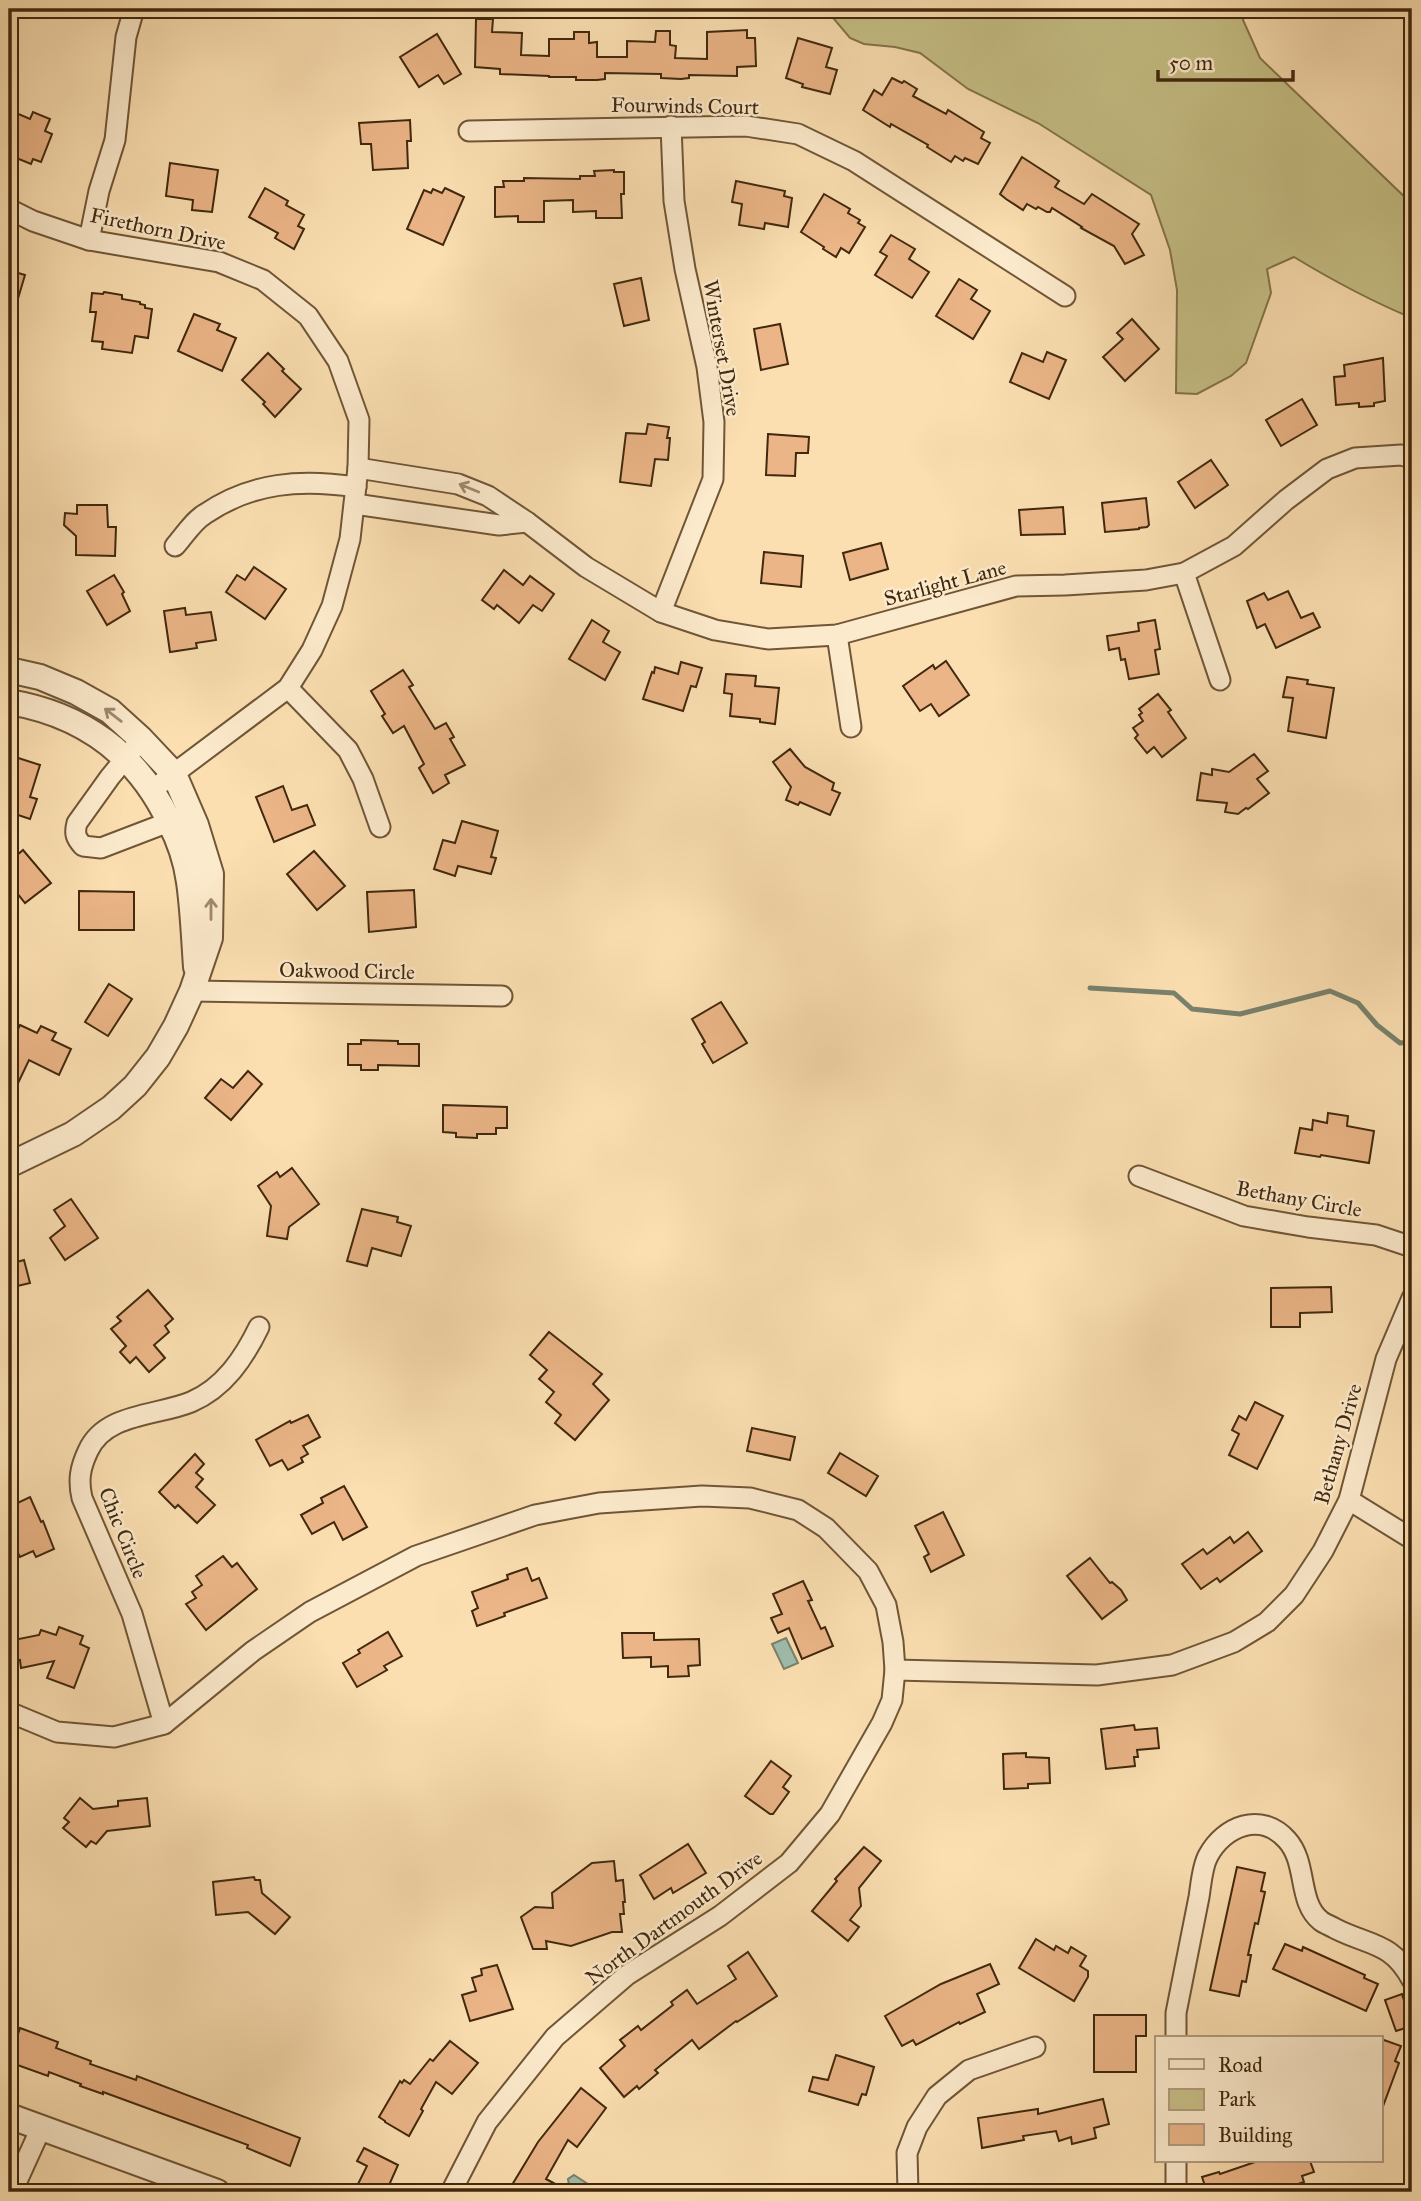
<svg xmlns="http://www.w3.org/2000/svg" width="1421" height="2201" viewBox="0 0 1421 2201" font-family="'IM FELL Great Primer',serif">
	<style>
		.green { fill: #c6c086; stroke: #84744a; stroke-width: 2 }
		.water { fill: #9fbdac; stroke: #79816d; stroke-width: 2 }
		.lines { fill: none; stroke-linecap: round; stroke-linejoin: round }
		.stream { stroke: #79816d; stroke-width: 5 }
		.building { fill: #ebb587; stroke: #41280e; stroke-width: 2 }
		.minor-casing { stroke: #705637; stroke-width: 23 }
		.tertiary-casing { stroke: #705637; stroke-width: 28 }
		.minor { stroke: #fceacc; stroke-width: 19 }
		.tertiary { stroke: #fceacc; stroke-width: 24 }
		.oneway { stroke: #9e896d }
		.labels { text-anchor: middle; stroke-width: 5; stroke-linejoin: round; paint-order: stroke }
		.street-label { font-size: 21px; fill: #41280e; stroke: #fceacc }
	</style>
	<rect width="100%" height="100%" fill="#fbdfb1"/>
	<filter id="stains"><feTurbulence type="fractalNoise" baseFrequency=".00286" numOctaves="4"/><feColorMatrix values="0 0 0 0 .2 0 0 0 0 .09 0 0 0 0 .02 0 0 0 .5 -.17"/></filter>
	<radialGradient id="worn" r=".72"><stop offset=".6" stop-color="#630" stop-opacity="0"/><stop offset="1" stop-color="#630" stop-opacity=".3"/></radialGradient>
	<path class="green" d="M 828,9 L 1246,9 L 1243,20 L 1260,58 L 1412,204 L 1412,318 C 1371,301 1332,280 1294,257 L 1267,269 L 1271,293 L 1246,363 L 1231,376 L 1197,394 L 1176,393 L 1177,290 L 1170,250 L 1151,195 L 1038,123 L 968,89 L 920,53 L 895,47 L 864,44 L 850,38 L 828,12 Z"/>
	<g class="water">
		<polygon points="786,1638 798,1663 784,1669 772,1644"/>
		<polygon points="574,2175 594,2188 597,2192 570,2192 568,2179"/>
	</g>
	<g class="lines">
		<polyline class="stream" points="1090,988 1174,993 1192,1009 1240,1014 1330,991 1358,1003 1377,1025 1400,1043 1412,1042"/>
	</g>
	<g class="building">
		<polygon points="476,19 493,19 492,32 522,33 521,55 549,56 549,39 574,39 574,32 589,32 589,43 597,42 597,57 627,57 627,41 655,42 656,31 670,31 670,45 676,46 675,58 707,59 707,32 747,30 747,38 755,38 756,66 737,67 737,76 689,75 689,78 681,79 661,78 661,74 605,73 605,79 597,80 576,80 576,77 549,77 549,76 500,74 500,69 475,67"/>
		<polygon points="437,34 461,74 444,84 438,75 419,87 400,57"/>
		<polygon points="798,38 832,48 826,67 837,70 830,94 802,87 803,84 786,78"/>
		<polygon points="892,78 902,83 904,81 917,89 913,96 946,114 948,110 984,132 981,138 990,143 978,164 965,158 963,161 955,156 951,162 927,147 928,145 891,124 890,127 863,110 874,90 882,95"/>
		<polygon points="9,110 30,119 33,112 50,119 45,131 52,134 41,162 33,159 31,164 9,155"/>
		<polygon points="410,120 411,141 407,141 408,168 373,170 371,144 361,144 359,123"/>
		<polygon points="1022,157 1059,181 1055,187 1084,204 1092,194 1139,224 1132,234 1144,255 1125,264 1114,246 1081,228 1082,227 1052,208 1050,212 1047,212 1038,207 1036,209 1027,204 1023,210 1006,199 1000,194"/>
		<polygon points="170,163 218,170 212,212 192,210 193,200 166,196"/>
		<polygon points="614,170 614,172 624,172 624,194 621,194 622,218 596,218 596,211 573,212 573,200 544,201 544,222 518,222 518,216 495,217 495,187 504,187 503,181 524,181 524,178 580,179 580,176 595,176 594,171"/>
		<polygon points="736,181 785,191 784,196 792,198 788,227 765,223 764,229 739,225 742,204 732,202"/>
		<polygon points="265,188 288,201 286,205 304,215 298,226 304,229 294,249 275,238 278,233 249,217"/>
		<polygon points="445,188 464,197 443,245 407,229 424,190 431,193 433,189 442,193"/>
		<polygon points="824,194 850,209 848,213 860,220 858,223 865,227 849,253 841,248 836,257 823,249 824,247 801,232"/>
		<polygon points="891,235 915,249 909,259 929,272 912,298 875,275 887,256 880,252"/>
		<polygon points="9,251 18,273 25,275 11,322 9,321"/>
		<polygon points="641,278 649,320 624,326 614,284"/>
		<polygon points="959,279 977,290 971,299 990,311 973,339 936,316"/>
		<polygon points="104,292 122,295 122,299 140,302 140,304 145,305 145,308 152,309 148,338 135,336 132,353 102,349 103,342 92,341 96,312 90,312 92,293 103,294"/>
		<polygon points="194,314 220,324 217,330 236,338 222,371 178,351"/>
		<polygon points="1132,319 1159,349 1125,381 1103,357 1123,339 1117,333"/>
		<polygon points="780,324 788,364 761,370 754,329"/>
		<polygon points="1047,352 1066,360 1049,399 1010,382 1022,353 1043,362"/>
		<polygon points="268,353 284,369 282,371 301,389 275,417 263,404 265,402 242,380"/>
		<polygon points="1383,358 1385,401 1374,403 1374,406 1359,407 1359,403 1336,405 1334,377 1345,376 1344,365"/>
		<polygon points="1302,399 1317,425 1281,446 1266,420"/>
		<polygon points="648,424 669,427 667,438 670,438 668,460 655,459 651,486 620,482 626,433 646,434"/>
		<polygon points="768,434 809,437 808,453 796,453 795,476 766,475"/>
		<polygon points="1211,460 1228,485 1195,508 1178,482"/>
		<polygon points="1146,498 1149,525 1147,527 1139,528 1139,529 1105,532 1102,503"/>
		<polygon points="77,505 107,505 108,527 116,527 115,556 76,555 76,536 64,525 65,513 77,514"/>
		<polygon points="1063,507 1065,534 1021,535 1019,510"/>
		<polygon points="881,543 888,569 850,580 843,553"/>
		<polygon points="764,552 803,556 801,587 761,583"/>
		<polygon points="254,567 286,589 265,619 226,592 237,575 245,580"/>
		<polygon points="504,570 523,585 530,576 554,594 542,611 533,605 519,623 497,605 494,609 482,600"/>
		<polygon points="114,575 124,592 122,594 130,611 107,625 87,591"/>
		<polygon points="1288,591 1301,618 1313,613 1320,627 1276,648 1265,624 1257,628 1247,601 1264,593 1268,600"/>
		<polygon points="185,608 186,615 211,612 216,640 196,643 197,648 170,652 164,611"/>
		<polygon points="592,620 609,631 603,642 620,652 605,680 569,659"/>
		<polygon points="1155,620 1160,649 1155,650 1159,674 1129,679 1125,659 1121,660 1119,648 1109,650 1107,636 1139,631 1138,623"/>
		<polygon points="946,661 969,695 939,716 931,704 920,711 903,686 933,665 935,669"/>
		<polygon points="681,662 702,668 696,687 691,686 683,711 643,699 652,672 654,673 655,667 678,674"/>
		<polygon points="403,670 413,685 409,687 435,729 446,723 454,737 450,739 465,765 445,775 449,783 433,793 419,768 424,764 404,726 393,733 382,716 385,714 371,691"/>
		<polygon points="726,674 756,676 755,686 779,688 775,724 760,722 760,719 730,716 732,694 724,693"/>
		<polygon points="1287,677 1308,680 1307,684 1334,688 1326,738 1288,731 1293,698 1283,697"/>
		<polygon points="1158,694 1171,710 1168,712 1186,738 1162,757 1154,747 1147,753 1135,738 1138,735 1133,728 1143,721 1139,715 1142,713 1139,709"/>
		<polygon points="790,749 805,767 834,783 832,790 840,793 830,815 800,802 798,805 786,800 791,787 773,762"/>
		<polygon points="1254,754 1268,771 1257,779 1269,793 1248,809 1246,808 1238,814 1225,812 1227,803 1197,800 1201,773 1212,775 1212,769 1229,772"/>
		<polygon points="9,755 40,765 30,797 37,799 30,819 9,812"/>
		<polygon points="283,786 292,810 307,805 315,825 274,842 256,797"/>
		<polygon points="462,821 498,831 491,857 496,858 491,874 458,866 455,876 434,869 443,840 455,843"/>
		<polygon points="23,850 51,883 25,903 9,883 9,862"/>
		<polygon points="314,851 345,886 317,910 287,874"/>
		<polygon points="414,890 416,927 369,932 367,892"/>
		<polygon points="79,891 134,892 134,930 79,930"/>
		<polygon points="109,984 132,999 108,1036 85,1022"/>
		<polygon points="721,1002 747,1043 713,1063 702,1044 705,1042 692,1019"/>
		<polygon points="20,1025 37,1033 41,1026 56,1033 52,1040 71,1049 59,1075 29,1060 9,1102 9,1047"/>
		<polygon points="361,1040 398,1041 398,1044 419,1044 419,1066 378,1065 378,1070 361,1070 361,1065 348,1065 348,1044 361,1044"/>
		<polygon points="248,1071 262,1084 231,1120 205,1098 221,1079 233,1088"/>
		<polygon points="443,1105 507,1107 507,1128 496,1128 496,1134 477,1134 477,1138 456,1137 456,1133 443,1132"/>
		<polygon points="1328,1113 1348,1116 1347,1126 1374,1131 1369,1163 1321,1155 1320,1157 1295,1153 1300,1128 1312,1130 1313,1120 1327,1123"/>
		<polygon points="292,1168 319,1204 289,1227 287,1239 267,1236 271,1206 258,1186 277,1172 280,1177"/>
		<polygon points="71,1199 98,1238 65,1260 50,1238 65,1226 54,1210"/>
		<polygon points="362,1209 398,1217 397,1222 411,1226 401,1256 372,1248 367,1266 347,1261"/>
		<polygon points="24,1260 30,1283 9,1288 9,1264"/>
		<polygon points="1331,1287 1332,1312 1300,1313 1300,1327 1271,1327 1271,1288"/>
		<polygon points="148,1290 173,1319 165,1326 169,1332 154,1345 165,1358 149,1372 136,1357 130,1363 120,1352 126,1346 111,1329 121,1321 117,1317"/>
		<polygon points="549,1332 602,1374 593,1384 609,1400 575,1440 555,1423 561,1415 546,1402 554,1392 539,1379 547,1370 530,1355"/>
		<polygon points="1255,1402 1283,1416 1257,1469 1229,1455 1239,1434 1232,1430 1239,1416 1246,1420"/>
		<polygon points="308,1415 320,1437 303,1446 308,1454 301,1458 303,1462 288,1470 282,1460 270,1466 256,1440 290,1421 291,1423"/>
		<polygon points="752,1428 795,1437 790,1460 747,1451"/>
		<polygon points="840,1453 878,1476 866,1496 828,1473"/>
		<polygon points="195,1454 204,1464 196,1473 203,1479 196,1487 215,1505 197,1523 178,1505 175,1508 159,1492"/>
		<polygon points="344,1486 367,1527 343,1540 334,1522 312,1534 301,1515 323,1503 321,1498"/>
		<polygon points="30,1497 41,1522 43,1521 54,1549 36,1557 33,1551 20,1557 16,1549 9,1553 9,1507"/>
		<polygon points="943,1512 964,1555 931,1572 924,1557 929,1554 915,1526"/>
		<polygon points="1248,1532 1262,1551 1220,1582 1217,1578 1201,1589 1182,1564 1203,1549 1207,1554 1230,1537 1234,1543"/>
		<polygon points="223,1556 232,1567 237,1563 257,1589 206,1630 186,1604 196,1598 192,1592 202,1585 196,1576"/>
		<polygon points="1090,1558 1110,1583 1112,1582 1121,1590 1127,1600 1102,1619 1067,1576"/>
		<polygon points="527,1568 532,1581 539,1578 547,1598 504,1613 505,1616 477,1626 472,1611 478,1608 472,1592 508,1579 507,1575"/>
		<polygon points="803,1581 812,1600 808,1601 821,1629 825,1627 833,1646 802,1659 789,1628 778,1633 771,1618 782,1614 773,1594"/>
		<polygon points="59,1627 83,1636 80,1644 89,1648 74,1688 47,1678 54,1661 21,1668 20,1660 9,1662 9,1641 39,1635 41,1630 56,1635"/>
		<polygon points="388,1632 402,1656 384,1666 387,1670 357,1687 343,1663 360,1653 358,1650"/>
		<polygon points="622,1633 654,1633 654,1640 699,1639 700,1665 688,1666 689,1676 668,1677 668,1666 651,1667 651,1657 623,1658"/>
		<polygon points="1134,1725 1135,1730 1157,1728 1159,1748 1137,1750 1138,1757 1134,1757 1135,1766 1106,1769 1101,1729"/>
		<polygon points="1026,1753 1026,1757 1049,1758 1050,1783 1028,1784 1028,1788 1004,1789 1003,1754"/>
		<polygon points="771,1761 791,1776 783,1787 789,1792 773,1814 770,1814 745,1796"/>
		<polygon points="80,1798 93,1809 118,1806 118,1801 147,1798 150,1826 107,1831 96,1844 91,1841 86,1847 63,1828 69,1822 64,1818"/>
		<polygon points="688,1844 706,1873 673,1893 671,1888 654,1899 640,1875"/>
		<polygon points="864,1847 881,1861 859,1888 861,1906 850,1920 859,1927 848,1941 812,1911 837,1881 835,1879"/>
		<polygon points="614,1861 616,1881 623,1880 625,1902 623,1902 624,1914 620,1914 622,1932 612,1932 571,1946 546,1941 547,1949 533,1949 521,1917 535,1907 553,1908 552,1893 592,1863"/>
		<polygon points="1237,1867 1265,1873 1261,1891 1265,1892 1258,1924 1255,1923 1248,1955 1251,1955 1246,1982 1242,1981 1239,1996 1210,1990"/>
		<polygon points="254,1877 255,1880 260,1880 262,1893 290,1917 275,1934 248,1912 216,1915 213,1882"/>
		<polygon points="1036,1939 1054,1950 1056,1946 1068,1953 1071,1947 1086,1956 1080,1966 1088,1971 1088,1977 1074,2001 1019,1968"/>
		<polygon points="1285,1944 1302,1951 1303,1947 1365,1975 1364,1978 1378,1984 1366,2011 1273,1969"/>
		<polygon points="748,1952 777,1996 737,2022 736,2021 699,2049 692,2040 655,2070 658,2073 639,2089 637,2086 624,2097 600,2068 625,2046 620,2040 638,2026 641,2030 673,2005 671,2002 687,1990 697,2004 736,1979 728,1966"/>
		<polygon points="990,1964 999,1984 977,1994 985,2012 960,2024 959,2022 916,2045 913,2040 902,2046 885,2016 941,1984"/>
		<polygon points="497,1965 513,2009 470,2021 462,1995 476,1991 472,1978 482,1975 481,1969"/>
		<polygon points="1402,1994 1412,2026 1396,2031 1385,2000"/>
		<polygon points="1094,2015 1146,2015 1146,2036 1136,2036 1136,2072 1094,2072"/>
		<polygon points="20,2028 58,2042 56,2048 91,2061 90,2064 136,2080 137,2076 300,2138 290,2166 247,2148 248,2145 103,2092 103,2094 80,2086 81,2084 49,2072 48,2076 9,2062 9,2034 17,2037"/>
		<polygon points="1381,2039 1401,2046 1395,2061 1399,2063 1382,2109 1381,2109"/>
		<polygon points="450,2041 478,2063 452,2094 436,2082 421,2109 423,2111 409,2136 385,2122 385,2121 379,2117 400,2081 402,2083 404,2080 410,2084 430,2059 433,2061"/>
		<polygon points="836,2055 874,2067 866,2095 862,2094 858,2105 809,2091 813,2077 828,2080"/>
		<polygon points="581,2088 606,2108 577,2147 568,2140 546,2179 570,2192 524,2192 512,2185 538,2142"/>
		<polygon points="1103,2099 1109,2124 1094,2128 1096,2138 1072,2144 1071,2137 1059,2141 1056,2131 1023,2136 1024,2140 982,2148 978,2118 1038,2109 1038,2114"/>
		<polygon points="364,2148 398,2165 386,2192 354,2192 367,2166 357,2161"/>
		<polygon points="1258,2161 1310,2161 1314,2172 1302,2176 1304,2182 1278,2191 1277,2187 1261,2192 1207,2192 1202,2177 1219,2172 1220,2174"/>
	</g>
	<g class="lines">
		<g class="minor-casing">
			<g id="minor">
				<polyline points="469,131 746,126 798,134 854,161 1065,296"/>
				<polyline points="9,209 33,221 89,240 219,262 263,280 308,316 338,361 359,420 358,468 350,539 332,606 312,650 288,688 152,790"/>
				<polyline points="89,240 99,191 115,140 126,37 134,9"/>
				<polyline points="358,468 458,484 488,496 527,522 586,567 661,612 715,630 768,639 837,635 1016,586 1065,585 1146,580 1184,573 1234,546 1286,500 1327,469 1355,458 1401,455 1412,458"/>
				<polyline points="355,504 499,525 527,522"/>
				<path d="M 175,546 C 184,536 193,521 205,514 C 252,482 301,479 356,487"/>
				<polyline points="1184,573 1220,680"/>
				<polyline points="661,612 713,479 714,422 707,367 685,269 674,201 671,126"/>
				<polyline points="837,635 851,727"/>
				<polyline points="288,688 348,750 363,779 380,827"/>
				<path d="M 134,748 L 110,777 L 77,823 C 74,834 76,838 83,846 L 101,848 L 182,817"/>
				<polyline points="192,991 502,996"/>
				<polyline points="1139,1176 1244,1216 1308,1227 1376,1235 1412,1247"/>
				<polyline points="1349,1500 1412,1539"/>
				<polyline points="895,1670 1097,1675 1172,1665 1234,1642 1267,1622 1294,1595 1323,1551 1349,1500 1386,1359 1412,1298"/>
				<polyline points="9,1712 57,1732 114,1737 164,1724 253,1651 310,1612 416,1556 535,1515 599,1503 702,1496 750,1498 798,1510 826,1528 868,1571 886,1605 893,1642 895,1670 892,1700 882,1723 830,1814 789,1863 720,1916 627,1975 555,2037 487,2122 451,2192"/>
				<path d="M 164,1724 L 132,1614 L 82,1498 C 78,1480 80,1468 88,1451 C 105,1413 157,1416 191,1402 C 224,1388 244,1358 259,1327"/>
				<path d="M 1176,2038 L 1176,2013 C 1184,1974 1191,1936 1199,1897 C 1201,1885 1202,1867 1208,1856 C 1224,1826 1261,1811 1287,1840 C 1308,1863 1297,1902 1321,1921 C 1325,1924 1331,1926 1336,1929 C 1370,1946 1392,1942 1412,1980"/>
				<polyline points="12,2192 41,2128"/>
				<polyline points="908,2192 907,2153 917,2127 937,2096 969,2070 1035,2047"/>
				<polyline points="1176,2192 1176,2161"/>
			</g>
		</g>
		<g class="tertiary-casing">
			<g id="tertiary">
				<polyline points="9,670 40,677 76,692 110,711 141,739 174,774 196,825 211,874 210,938 192,991 176,1026 158,1057 135,1086 111,1108 73,1134 9,1165"/>
				<path d="M 9,702 C 82,714 137,754 169,821 C 179,840 186,860 189,882 C 193,910 194,939 196,967"/>
				<polyline points="9,2116 217,2192"/>
			</g>
		</g>
		<use href="#minor" class="minor"/>
		<use href="#tertiary" class="tertiary"/>
	</g>
	<defs><path id="oneway-shaft" d="M-6 0H5M1.5-3L5.5 0L1.5 3" fill="none" stroke-width="1.6" stroke-linecap="round" stroke-linejoin="round" transform="scale(1.75)"/></defs>
	<g class="oneway">
		<use href="#oneway-shaft" transform="translate(469 488) rotate(-158)"/>
		<use href="#oneway-shaft" transform="translate(113 715) rotate(-142)"/>
		<use href="#oneway-shaft" transform="translate(211 909) rotate(-90)"/>
	</g>
	<g class="labels">
		<g class="street-label">
			<text transform="translate(685 106) rotate(1)" y="7">Fourwinds Court</text>
			<text transform="translate(158 229) rotate(12)" y="7">Firethorn Drive</text>
			<text transform="translate(722 348) rotate(80)" y="7">Winterset Drive</text>
			<text transform="translate(945 583) rotate(-15)" y="7">Starlight Lane</text>
			<text transform="translate(347 971) rotate(1)" y="7">Oakwood Circle</text>
			<text transform="translate(1299 1199) rotate(10)" y="7">Bethany Circle</text>
			<text transform="translate(1338 1444) rotate(-74)" y="7">Bethany Drive</text>
			<text transform="translate(123 1533) rotate(68)" y="7">Chic Circle</text>
			<text transform="translate(674 1918) rotate(-36)" y="7">North Dartmouth Drive</text>
		</g>
	</g>
	<rect width="1421" height="2201" fill="none" stroke="#fbdfb1" stroke-width="35"/>
	<rect x="10" y="10" width="1400" height="2180" fill="none" stroke="#41280e" stroke-width="3.5"/>
	<rect x="18" y="18" width="1386" height="2166" fill="none" stroke="#41280e" stroke-width="2"/>
	<rect x="1155" y="2036" width="228" height="126" fill="#fceacc" stroke="#b19c80" stroke-width="2"/>
	<rect x="1169" y="2059" width="35" height="10" fill="#fceacc" stroke="#b19c80" stroke-width="2"/>
	<text x="1218" y="2072" font-size="21" fill="#41280e">Road</text>
	<rect x="1169" y="2089" width="35" height="21" fill="#c6c086" stroke="#b19c80" stroke-width="2"/>
	<text x="1218" y="2106" font-size="21" fill="#41280e">Park</text>
	<rect x="1169" y="2124" width="35" height="21" fill="#ebb587" stroke="#b19c80" stroke-width="2"/>
	<text x="1218" y="2142" font-size="21" fill="#41280e">Building</text>
	<path d="M1158 70v10h135v-10" fill="none" stroke="#41280e" stroke-width="3.5"/>
	<text x="1169" y="70" font-size="21" fill="#41280e" stroke="#fceacc" stroke-width="5" paint-order="stroke">50 m</text>
	<rect width="100%" height="100%" filter="url(#stains)"/>
	<rect width="100%" height="100%" fill="url(#worn)"/>
</svg>
